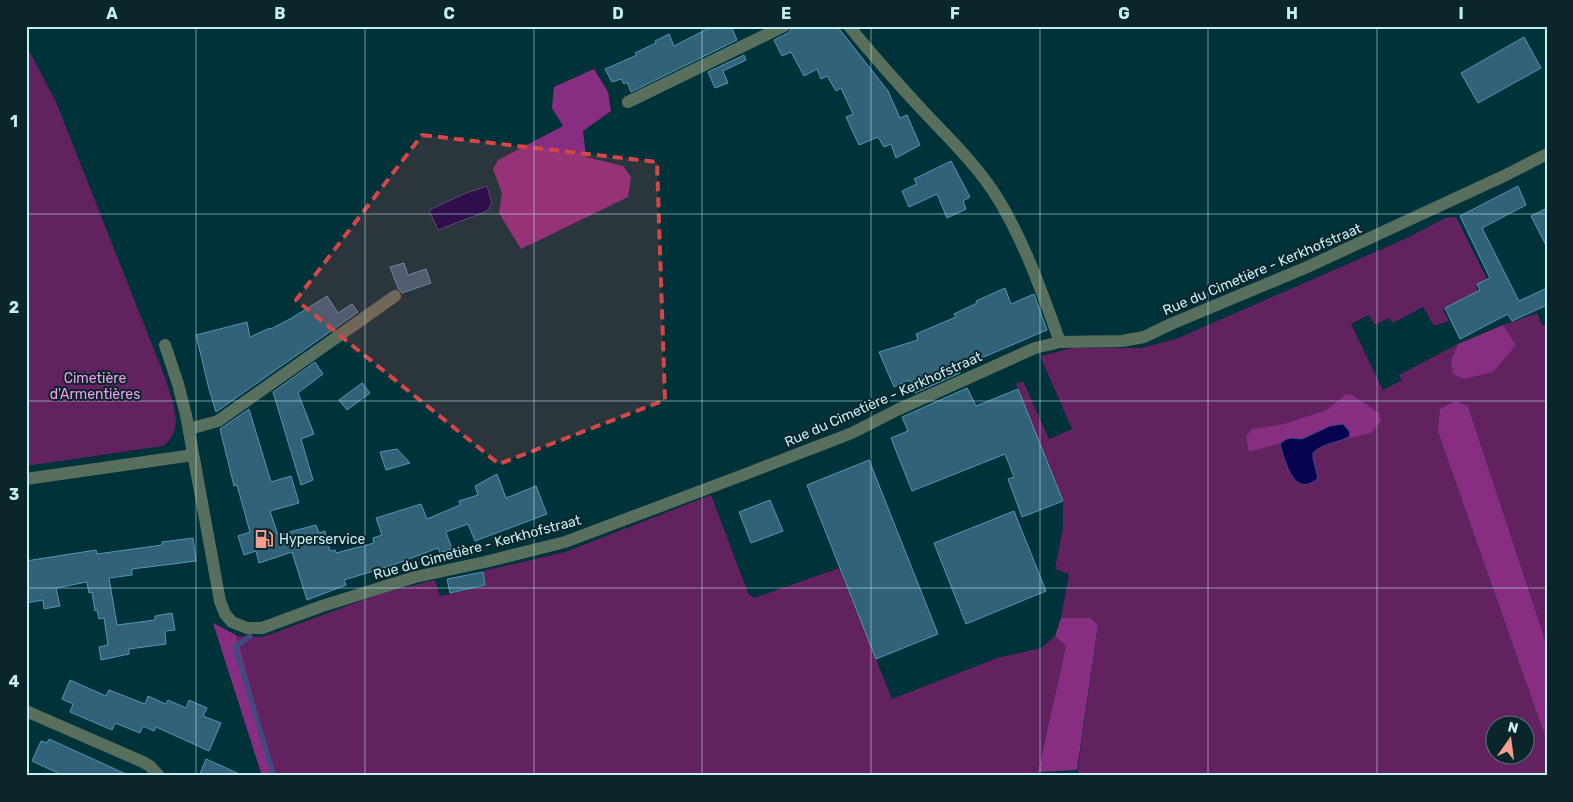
<svg xmlns="http://www.w3.org/2000/svg" width="1573" height="802" viewBox="0 0 1573 802" font-family="Rubik,sans-serif">
	<style>
		.green { fill: #62225f; fill-rule: evenodd }
		.forest { fill: #872e83 }
		.water { fill: #07034e; stroke: #404a80 }
		.lines { fill: none; stroke-linecap: round; stroke-linejoin: round }
		.stream { stroke: #404a80; stroke-width: 5 }
		.building { fill: #326278; stroke: #5197b7 }
		.minor { stroke: #596f5d; stroke-width: 12 }
		.marked { fill: #d44647; fill-opacity: 0.2; stroke: #d44647; stroke-width: 4; stroke-dasharray: 10 6; stroke-linejoin: round }
		.grid { fill: none; stroke: #c6eef5; stroke-width: 1; stroke-opacity: 0.55 }
		.labels { text-anchor: middle; stroke-width: 4; stroke-linejoin: round; paint-order: stroke }
		.street-label { font-size: 14px; fill: #c6eef5; stroke: #0a262a }
		.park-label { font-size: 14px; fill: #f59aee; stroke: #0a262a }
		.poi-label { font-size: 14px; fill: #c6eef5; stroke: #0a262a; text-anchor: start }
		.neatline { fill: none; stroke: #c6eef5; stroke-width: 2 }
		.grid-label { font-size: 16px; text-anchor: middle; font-weight: bold; fill: #c6eef5 }
	</style>
	<rect width="100%" height="100%" fill="#003239"/>
	<g class="green">
		<path d="M 26,45 L 56,102 L 166,380 C 172,402 186,430 163,446 L 26,466 Z"/>
		<path d="M 1456,217 L 1487,279 L 1476,286 L 1478,292 L 1443,309 L 1449,321 L 1434,326 L 1423,307 L 1393,323 L 1389,318 L 1375,325 L 1369,315 L 1351,324 L 1383,390 L 1402,380 L 1399,375 L 1458,344 L 1451,360 L 1516,345 L 1503,325 L 1537,313 L 1542,326 L 1547,324 L 1547,648 L 1468,406 L 1438,432 L 1547,742 L 1547,769 L 1544,775 L 1077,776 L 1098,625 L 1090,618 L 1061,618 L 1069,574 L 1055,569 L 1063,528 L 1063,501 L 1016,384 L 1023,381 L 1049,439 L 1072,429 L 1040,356 L 1072,348 L 1141,348 L 1176,339 L 1407,238 L 1445,218 ZM 1496,724 L 1526,724 L 1526,754 L 1496,754 Z"/>
		<polygon points="711,495 748,593 754,598 839,568 892,699 997,658 1041,648 1055,636 1066,646 1037,776 275,776 236,636 263,637 382,593 435,580 440,596 485,586 483,571 565,552"/>
	</g>
	<g class="forest">
		<polygon points="594,69 608,92 611,111 583,131 586,157 623,166 631,177 628,197 521,249 499,213 502,193 493,169 498,160 563,126 552,108 554,87"/>
		<polygon points="1503,325 1516,345 1493,372 1464,379 1453,374 1451,360 1458,344"/>
		<polygon points="1346,394 1352,395 1379,413 1381,421 1371,433 1318,446 1285,442 1249,452 1246,437 1252,429 1284,424 1327,410"/>
		<polygon points="1455,401 1468,406 1542,631 1547,648 1547,742 1438,432 1440,409"/>
		<polygon points="1061,618 1090,618 1098,625 1077,770 1038,772 1066,646 1055,636"/>
		<polygon points="213,623 236,635 275,776 262,776"/>
	</g>
	<g class="water">
		<polygon points="487,186 492,203 487,211 438,230 429,210 466,193"/>
		<path d="M 1343,424 L 1350,432 L 1349,437 C 1338,443 1322,443 1313,453 L 1313,458 L 1318,478 C 1294,500 1285,461 1280,444 L 1286,439 L 1292,438 L 1302,439 L 1330,426 Z"/>
	</g>
	<g class="lines">
		<polyline class="stream" points="250,636 235,647 274,776"/>
	</g>
	<g class="building">
		<polygon points="713,26 731,26 737,40 631,92 627,82 624,84 621,79 612,82 605,69 637,55 635,53 656,43 655,41 669,34 674,46"/>
		<polygon points="796,26 837,26 888,91 900,118 907,115 920,145 896,158 891,144 884,147 878,137 859,145 846,117 853,114 841,88 836,91 827,76 821,79 817,69 804,76 791,52 782,56 774,40 788,33 792,28"/>
		<polygon points="1524,37 1541,68 1478,103 1461,73"/>
		<polygon points="744,55 746,60 723,71 728,83 715,88 708,72"/>
		<polygon points="951,161 970,197 963,201 966,209 947,218 937,194 909,207 902,191 917,184 914,179"/>
		<polygon points="1518,186 1526,205 1482,228 1519,301 1547,288 1547,305 1512,321 1508,314 1460,339 1445,308 1480,290 1477,284 1490,278 1460,216"/>
		<polygon points="1547,208 1547,247 1531,216"/>
		<polygon points="404,263 408,275 426,269 431,283 402,293 398,288 390,267"/>
		<polygon points="1005,288 1011,304 1034,294 1047,330 958,368 960,373 915,393 909,380 894,387 879,352 918,340 916,334 956,317 954,314 977,303 976,301"/>
		<polygon points="327,296 338,313 352,304 358,312 216,412 209,389 196,335 247,322 250,337 270,328 271,329 290,319"/>
		<polygon points="315,362 323,374 298,393 314,434 301,439 313,480 301,485 273,392"/>
		<polygon points="362,383 370,393 347,410 339,400"/>
		<polygon points="967,388 976,406 1018,389 1063,501 1022,517 1008,479 1014,477 1005,454 912,491 891,438 908,431 902,417"/>
		<polygon points="249,409 271,482 291,476 299,503 270,511 278,535 316,525 319,533 325,531 330,551 335,550 336,553 374,543 373,538 382,535 376,518 421,504 427,519 460,505 459,501 478,495 475,486 497,474 506,498 536,486 547,514 475,541 468,524 446,532 452,549 440,553 438,548 393,565 344,580 346,585 307,600 292,552 259,563 256,551 244,555 238,536 250,532 237,485 234,486 220,429"/>
		<polygon points="397,449 410,463 386,470 380,452"/>
		<polygon points="869,460 938,634 876,659 807,485"/>
		<polygon points="770,500 783,531 751,543 739,512"/>
		<polygon points="1014,511 1046,591 966,624 934,543"/>
		<polygon points="193,538 196,561 132,569 132,575 109,578 117,625 155,620 155,616 172,613 175,630 165,631 166,644 129,649 129,654 101,660 99,647 108,645 104,618 99,619 97,610 95,611 92,592 89,593 87,582 56,588 60,606 44,609 43,600 26,603 26,561 96,550 97,554 162,545 162,542"/>
		<polygon points="483,572 485,585 450,593 447,579"/>
		<polygon points="70,680 106,696 109,690 145,704 148,696 166,704 168,700 186,708 189,700 207,708 203,716 221,723 209,751 156,727 154,731 143,726 140,733 115,723 112,730 70,712 73,704 62,699"/>
		<polygon points="49,739 104,764 130,776 64,776 32,761 41,741 47,743"/>
		<polygon points="206,759 244,776 199,776"/>
	</g>
	<g class="lines">
		<g class="minor">
			<path d="M 849,26 C 874,57 900,86 927,115 C 953,142 981,170 1000,202 C 1026,246 1043,295 1060,342"/>
			<polyline points="628,102 784,26"/>
			<polyline points="165,345 178,384 186,415 220,601 225,614 232,622 247,628 262,628 322,606 415,577 485,562 565,542 743,475 852,433 897,410 1035,348 1060,342 1122,341 1144,337 1171,324 1305,268 1506,175 1547,154"/>
			<polyline points="189,429 218,421 395,296"/>
			<polyline points="26,479 193,455"/>
			<polyline points="26,711 143,762 150,766 159,776"/>
		</g>
	</g>
	<path class="marked" d="M 422,135 L 657,162 L 665,400 L 499,464 L 296,300 Z"/>
	<path class="grid" d="M 196,26 L 196,776M 365,26 L 365,776M 534,26 L 534,776M 702,26 L 702,776M 871,26 L 871,776M 1040,26 L 1040,776M 1208,26 L 1208,776M 1377,26 L 1377,776M 26,214 L 1547,214M 26,401 L 1547,401M 26,588 L 1547,588"/>
	<defs>
		<g id="fuel-bare" transform="scale(1.5)"><path d="M-5.5-6h7V0h2V4h1.3V-2.5L3-4.5l.8-.8L6-3V5H2.5V1h-1V6h-7ZM-4.2-4.7v3.2H.2V-4.7Z" fill="#f59d8e" stroke="#0a262a" stroke-width="2.5" paint-order="stroke"/></g>
	</defs>
	<g fill-rule="evenodd">
		<use href="#fuel-bare" x="264" y="539"/>
	</g>
	<g class="labels">
		<g class="street-label">
			<text transform="translate(1262 269) rotate(-23)" y="5">Rue du Cimetière - Kerkhofstraat</text>
			<text transform="translate(883 399) rotate(-24)" y="5">Rue du Cimetière - Kerkhofstraat</text>
			<text transform="translate(477 547) rotate(-15)" y="5">Rue du Cimetière - Kerkhofstraat</text>
		</g>
		<g class="park-label">
			<text x="95" y="383">Cimetière<tspan x="95" dy="16">d'Armentières</tspan></text>
		</g>
		<g class="poi-label">
			<text x="279" y="544">Hyperservice</text>
		</g>
	</g>
	<rect width="1573" height="802" fill="none" stroke="#0a262a" stroke-width="55"/>
	<g transform="translate(1510 740) rotate(14)"><circle r="24" fill="#0a262a" stroke="#55767b"/>
	<path d="M0-4L9 19L0 12L-9 19Z" fill="#f59d8e"/>
	<text y="-8" font-size="14" font-weight="bold" text-anchor="middle" fill="#c6eef5">N</text>
	</g>
	<rect x="28" y="28" width="1518" height="746" class="neatline"/>
	<g class="grid-label">
		<text x="112" y="19">A</text>
		<text x="280" y="19">B</text>
		<text x="449" y="19">C</text>
		<text x="618" y="19">D</text>
		<text x="786" y="19">E</text>
		<text x="955" y="19">F</text>
		<text x="1124" y="19">G</text>
		<text x="1292" y="19">H</text>
		<text x="1461" y="19">I</text>
		<text x="14" y="127">1</text>
		<text x="14" y="313">2</text>
		<text x="14" y="500">3</text>
		<text x="14" y="687">4</text>
	</g>
</svg>
